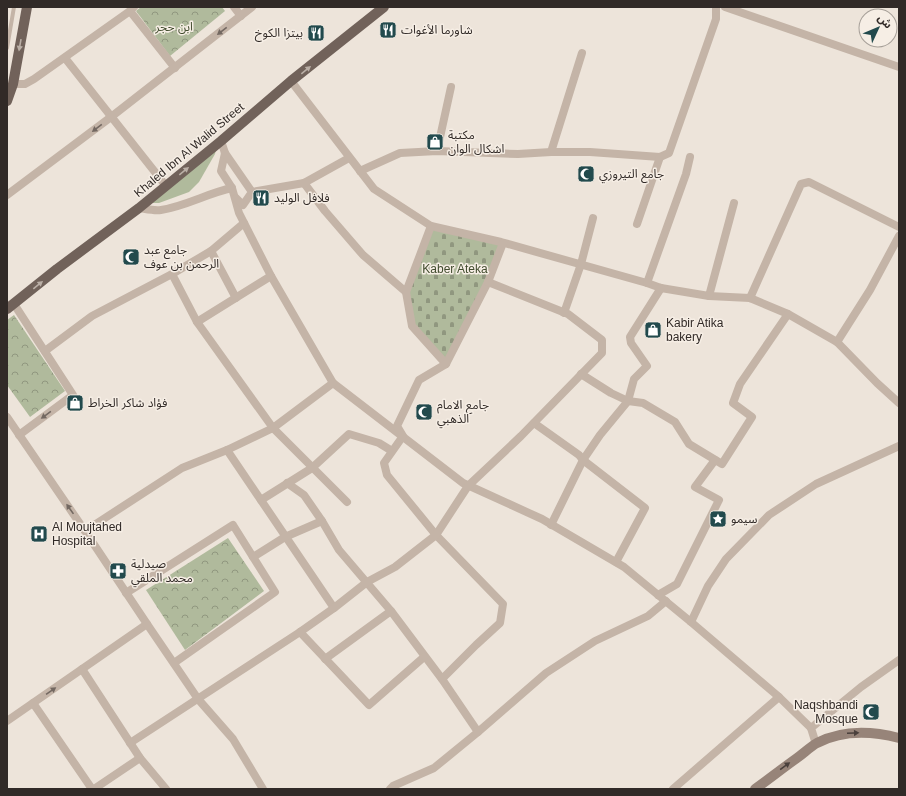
<svg xmlns="http://www.w3.org/2000/svg" width="906" height="796" viewBox="0 0 906 796" font-family="Arial,'Noto Sans Arabic',sans-serif">
	<style>
		.grass { fill: #b0ba9c }
		.cemetery { fill: url(#cemetery-stones) }
		.park { fill: url(#park-crowns) }
		.lines { fill: none; stroke-linecap: round; stroke-linejoin: round }
		.lane { stroke: #c4b4a7; stroke-width: 4 }
		.street { stroke: #c4b4a7; stroke-width: 8 }
		.secondary { stroke: #978479; stroke-width: 10 }
		.primary { stroke: #71625a; stroke-width: 10 }
		.oneway { fill: #736861 }
		.oneway2 { fill: #baafa6 }
		.oneway3 { fill: #4a403c }
		.labels { text-anchor: middle; stroke-width: 3; stroke-linejoin: round; paint-order: stroke }
		.park-label { font-size: 12px; fill: #414c2e; stroke: #f6eee5 }
		.poi-label { font-size: 12px; fill: #312a27; stroke: #f6eee5; text-anchor: start }
		.street-label { font-size: 12px; fill: #312a27; stroke: #f6eee5 }
	</style>
	<defs>
		<pattern id="cemetery-stones" width="16" height="16" patternUnits="userSpaceOnUse"><rect width="16" height="16" fill="#b0ba9c"/><path d="M2 7V4a2 2 0 0 1 4 0v3zM10 15v-3a2 2 0 0 1 4 0v3z" fill="#90977f"/></pattern>
		<pattern id="park-crowns" width="20" height="18" patternUnits="userSpaceOnUse"><rect width="20" height="18" fill="#b0ba9c"/><path d="M2 6a3 3 0 1 1 6 0M12 15a3 3 0 1 1 6 0" fill="none" stroke="#90977f"/></pattern>
	</defs>
	<rect width="100%" height="100%" fill="#ede4da"/>
	<polygon class="grass" points="217,145 215,154 199,182 189,192 159,203 145,203"/>
	<polygon class="cemetery" points="433,227 501,242 488,282 444,362 412,326 406,292"/>
	<g class="park">
		<polygon points="141,7 222,7 225,11 170,56 136,11"/>
		<polygon points="14,315 65,391 30,417 7,385 7,320"/>
		<polygon points="228,538 264,591 185,650 146,590"/>
	</g>
	<g class="lines">
		<polyline class="lane" points="7,48 14,7"/>
		<g class="street">
			<polyline points="134,7 130,11 175,68"/>
			<polyline points="234,7 241,16"/>
			<polyline points="725,7 899,67"/>
			<polyline points="65,58 166,186"/>
			<polyline points="291,81 374,189 431,226 501,242 647,283 661,288 709,296 750,298 788,314 837,342 877,383 899,403"/>
			<polyline points="13,84 25,84 34,79 130,11"/>
			<polyline points="221,141 225,153 221,171 232,188 239,213 271,276 333,383 463,483 542,519 624,567 691,622 779,697 811,728"/>
			<polyline points="437,151 451,87"/>
			<polyline points="551,152 582,53"/>
			<polyline points="225,153 252,192 243,205 236,198"/>
			<polyline points="360,171 400,153 437,151 518,154 551,152 590,152 660,157 669,153 716,19 716,7"/>
			<polyline points="304,183 325,211 363,255 406,292"/>
			<polyline points="252,192 304,183 349,158"/>
			<polyline points="7,195 111,117 252,7"/>
			<path d="M 139,208 C 146,209 154,211 161,210 C 186,206 208,193 232,188"/>
			<polyline points="637,224 660,157"/>
			<polyline points="431,226 406,292 412,326 446,364"/>
			<polyline points="211,251 236,298"/>
			<polyline points="172,274 197,322 273,428 347,502"/>
			<polyline points="647,283 686,174 690,157"/>
			<polyline points="709,296 734,203"/>
			<polyline points="750,298 801,184 809,182 899,227"/>
			<polyline points="14,304 73,395 19,435"/>
			<polyline points="564,313 581,264 593,218"/>
			<polyline points="197,322 271,276"/>
			<polyline points="837,342 870,290 899,236"/>
			<polyline points="45,351 92,316 172,274 211,251 244,223"/>
			<polyline points="581,374 611,393 628,401 643,403 675,422 689,444 722,464 752,417 733,403 740,384 788,314"/>
			<polyline points="7,417 85,531 147,624 7,721"/>
			<polyline points="534,423 579,455 583,460 645,508 616,562"/>
			<polyline points="227,450 334,608"/>
			<polyline points="287,483 304,495 322,521 339,550 391,611 442,679 478,732"/>
			<polyline points="261,500 312,468 349,434 379,443 392,451"/>
			<polyline points="551,525 583,460 600,435 628,401 634,379 647,366 631,343 630,337 661,288"/>
			<polyline points="85,531 182,468 227,450 273,428 333,383"/>
			<polyline points="253,557 285,537 322,521"/>
			<polyline points="126,593 233,525 275,592 174,663"/>
			<polyline points="658,595 677,584 719,500 695,487 715,460"/>
			<polyline points="691,622 708,586 726,559 769,515 816,484 899,446"/>
			<polyline points="147,624 198,699 233,739 263,789"/>
			<polyline points="300,632 369,705 424,657"/>
			<polyline points="325,659 391,611"/>
			<polyline points="82,669 140,758 166,789"/>
			<polyline points="442,679 476,645 500,623 503,604 436,535 387,475 384,463 403,436 397,426 419,380 446,364 488,282 503,243"/>
			<polyline points="33,703 92,789"/>
			<polyline points="130,743 300,632 334,608 367,582 395,567 436,535 468,486 521,436 602,353 602,340 568,314 488,282"/>
			<polyline points="816,744 811,728 861,687 899,660"/>
			<polyline points="94,789 140,758"/>
			<polyline points="390,789 393,786 434,768 478,732 546,673 595,641 648,616 666,601"/>
			<polyline points="673,789 779,697"/>
		</g>
		<path class="secondary" d="M 755,789 C 769,779 783,768 797,758 C 804,753 810,747 817,743 C 842,730 872,731 899,738"/>
		<g class="primary">
			<polyline points="7,101 13,84 27,7"/>
			<polyline points="7,309 57,269 139,208 221,141 291,81 384,7"/>
		</g>
	</g>
	<defs><path id="oneway-solid" d="M-6-.8H1V-3.2L6.5 0L1 3.2V.8H-6Z"/></defs>
	<g class="oneway">
		<use href="#oneway-solid" transform="translate(222 31) rotate(142)"/>
		<use href="#oneway-solid" transform="translate(97 128) rotate(143)"/>
		<use href="#oneway-solid" transform="translate(46 415) rotate(144)"/>
		<use href="#oneway-solid" transform="translate(70 509) rotate(-125)"/>
		<use href="#oneway-solid" transform="translate(51 691) rotate(-35)"/>
	</g>
	<g class="oneway2">
		<use href="#oneway-solid" transform="translate(20 45) rotate(100)"/>
		<use href="#oneway-solid" transform="translate(306 70) rotate(-39)"/>
		<use href="#oneway-solid" transform="translate(184 171) rotate(-39)"/>
		<use href="#oneway-solid" transform="translate(38 285) rotate(-39)"/>
	</g>
	<g class="oneway3">
		<use href="#oneway-solid" transform="translate(853 733) rotate(-2)"/>
		<use href="#oneway-solid" transform="translate(785 766) rotate(-36)"/>
	</g>
	<defs>
		<g id="restaurant-square" transform="scale(0.9)"><rect x="-9" y="-9" width="18" height="18" rx="4" fill="#224a4d" stroke="#f6eee5"/><path d="M-5-6h1v4h1v-4h1v4h1v-4h1v5L-1.5 .5V6h-2V.5L-5-1ZM5-6V6H3V1.5H1.5Q1.5-4 5-6Z" fill="#fff"/></g>
		<g id="shop-square" transform="scale(0.9)"><rect x="-9" y="-9" width="18" height="18" rx="4" fill="#224a4d" stroke="#f6eee5"/><path d="M-5-2.5h2.3a2.7 3.5 0 0 1 5.4 0H5L5.5 6h-11ZM-1.5-2.5h3a1.5 2.3 0 0 0-3 0Z" fill="#fff"/></g>
		<g id="mosque-square" transform="scale(0.9)"><rect x="-9" y="-9" width="18" height="18" rx="4" fill="#224a4d" stroke="#f6eee5"/><path d="M3.5-4.9A6 6 0 1 0 3.5 4.9A5 5 0 1 1 3.5-4.9Z" fill="#fff"/></g>
		<g id="sight-square" transform="scale(0.9)"><rect x="-9" y="-9" width="18" height="18" rx="4" fill="#224a4d" stroke="#f6eee5"/><path d="M0-6L1.8-2.2L6-1.7L2.9 1.2L3.7 5.4L0 3.3L-3.7 5.4L-2.9 1.2L-6-1.7L-1.8-2.2Z" fill="#fff"/></g>
		<g id="hospital-square" transform="scale(0.9)"><rect x="-9" y="-9" width="18" height="18" rx="4" fill="#224a4d" stroke="#f6eee5"/><path d="M-5-5h3v3.5h4V-5h3V5h-3V1.5h-4V5h-3Z" fill="#fff"/></g>
		<g id="pharmacy-square" transform="scale(0.9)"><rect x="-9" y="-9" width="18" height="18" rx="4" fill="#224a4d" stroke="#f6eee5"/><path d="M-2-6h4v4h4v4h-4v4h-4v-4h-4v-4h4Z" fill="#fff"/></g>
	</defs>
	<g fill-rule="evenodd">
		<use href="#restaurant-square" x="388" y="30"/>
		<use href="#restaurant-square" x="316" y="33"/>
		<use href="#shop-square" x="435" y="142"/>
		<use href="#mosque-square" x="586" y="174"/>
		<use href="#restaurant-square" x="261" y="198"/>
		<use href="#mosque-square" x="131" y="257"/>
		<use href="#shop-square" x="653" y="330"/>
		<use href="#shop-square" x="75" y="403"/>
		<use href="#mosque-square" x="424" y="412"/>
		<use href="#sight-square" x="718" y="519"/>
		<use href="#hospital-square" x="39" y="534"/>
		<use href="#pharmacy-square" x="118" y="571"/>
		<use href="#mosque-square" x="871" y="712"/>
	</g>
	<g class="labels">
		<g class="park-label">
			<text x="174" y="31">ابن حجر</text>
			<text x="455" y="273">Kaber Ateka</text>
		</g>
		<g class="poi-label">
			<text x="401" y="34">شاورما الأغوات</text>
			<text x="303" y="37" text-anchor="end">بيتزا الكوخ</text>
			<text x="448" y="139">مكتبة<tspan x="448" dy="14">اشكال الوان</tspan></text>
			<text x="599" y="178">جامع التيروزي</text>
			<text x="274" y="202">فلافل الوليد</text>
			<text x="144" y="254">جامع عبد<tspan x="144" dy="14">الرحمن بن عوف</tspan></text>
			<text x="666" y="327">Kabir Atika<tspan x="666" dy="14">bakery</tspan></text>
			<text x="88" y="407">فؤاد شاكر الخراط</text>
			<text x="437" y="409">جامع الامام<tspan x="437" dy="14">الذهبي</tspan></text>
			<text x="731" y="523">سيمو</text>
			<text x="52" y="531">Al Moujtahed<tspan x="52" dy="14">Hospital</tspan></text>
			<text x="131" y="568">صيدلية<tspan x="131" dy="14">محمد الملقي</tspan></text>
			<text x="858" y="709" text-anchor="end">Naqshbandi<tspan x="858" dy="14">Mosque</tspan></text>
		</g>
		<g class="street-label">
			<text transform="translate(189 150) rotate(-40)" y="4">Khaled Ibn Al Walid Street</text>
		</g>
	</g>
	<rect width="906" height="796" fill="none" stroke="#312a27" stroke-width="16"/>
	<g transform="translate(878 28) rotate(46)"><circle r="19" fill="#f6eee5" stroke="#a7a099"/>
	<path d="M0-3L7 15L0 10L-7 15Z" fill="#224a4d"/>
	<text y="-6" font-size="11" font-weight="bold" text-anchor="middle" fill="#312a27">ش</text>
	</g>
</svg>
